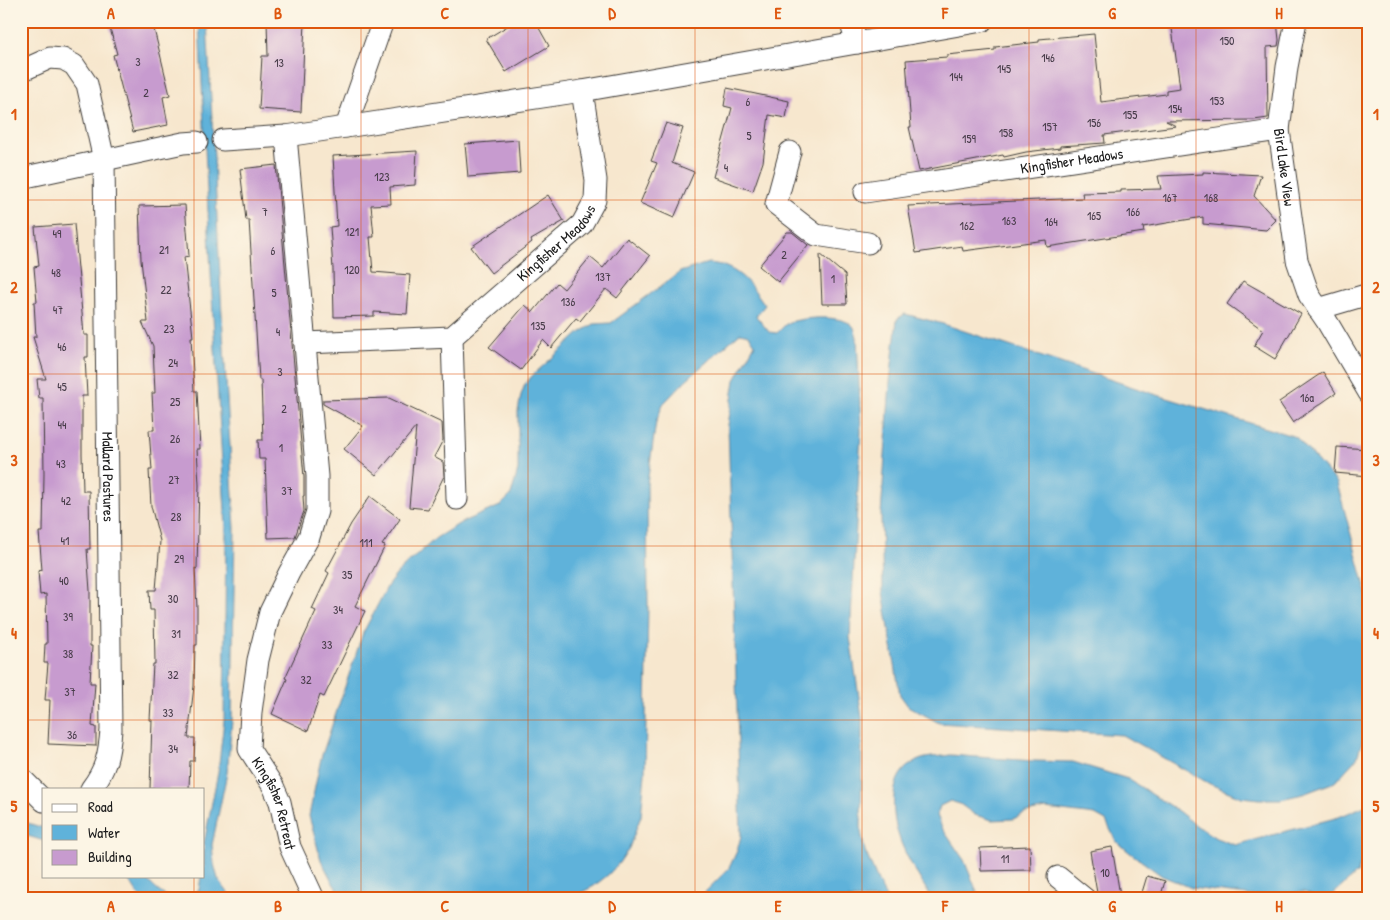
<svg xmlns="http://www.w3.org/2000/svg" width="1390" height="920" viewBox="0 0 1390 920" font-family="'Patrick Hand',sans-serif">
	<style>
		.water { fill: #5fb2da; stroke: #3e677b }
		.building { fill: #c79bcf }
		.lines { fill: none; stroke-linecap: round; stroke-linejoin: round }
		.minor-casing { stroke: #3d3a37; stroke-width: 23 }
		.minor { stroke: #fff; stroke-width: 21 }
		.grid { fill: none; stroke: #de560d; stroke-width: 1; stroke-opacity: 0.55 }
		.labels { text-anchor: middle; stroke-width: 4; stroke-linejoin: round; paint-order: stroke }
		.number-label { font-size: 12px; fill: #473c49 }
		.street-label { font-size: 15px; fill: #1c1c1c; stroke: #fcf5e5 }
		.neatline { fill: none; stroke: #de560d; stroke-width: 2 }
		.grid-label { font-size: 16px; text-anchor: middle; font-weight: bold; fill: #de560d }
	</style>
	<rect width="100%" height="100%" fill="#fcf5e5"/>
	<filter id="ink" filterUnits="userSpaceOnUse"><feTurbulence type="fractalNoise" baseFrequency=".02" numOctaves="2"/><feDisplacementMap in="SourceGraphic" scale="10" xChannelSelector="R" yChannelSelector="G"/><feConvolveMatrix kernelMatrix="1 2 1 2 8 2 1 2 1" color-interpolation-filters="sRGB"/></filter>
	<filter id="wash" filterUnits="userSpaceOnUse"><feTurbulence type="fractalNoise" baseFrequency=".0096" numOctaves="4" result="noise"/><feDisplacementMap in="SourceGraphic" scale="20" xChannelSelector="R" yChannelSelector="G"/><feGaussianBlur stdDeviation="1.12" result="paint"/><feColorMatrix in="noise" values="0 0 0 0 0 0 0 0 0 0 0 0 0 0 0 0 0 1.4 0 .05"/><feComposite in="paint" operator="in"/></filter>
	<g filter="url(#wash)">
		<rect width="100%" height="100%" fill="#f7e7ce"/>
		<g class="water">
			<path d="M 199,21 L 207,21 L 222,315 L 235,528 L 232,721 L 227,773 L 212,845 L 214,864 L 218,879 L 229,894 L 235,899 L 141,899 L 126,876 L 144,876 C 162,898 173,904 199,890 L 201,876 L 204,876 L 204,843 L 218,772 L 224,720 L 226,528 L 213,316 Z"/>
			<path d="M 708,263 C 737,265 750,283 765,305 L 756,316 L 769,332 L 777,333 C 780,330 783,327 786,324 C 799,317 842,314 853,326 C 855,329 856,334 857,337 L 861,431 L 850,637 L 862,718 L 861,832 L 865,851 L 880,886 L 887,899 L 698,899 L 729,868 L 737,851 L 741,836 L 728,425 L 735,380 L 755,344 L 749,335 L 740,333 L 686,380 L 663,404 L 656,422 L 647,484 L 648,604 L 645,774 L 641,816 L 629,848 L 619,863 L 608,875 L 594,886 L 569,899 L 346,899 L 334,885 L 321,860 L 309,816 L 321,758 L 363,633 L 388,585 L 400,570 L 436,538 L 462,522 L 500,506 L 511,495 L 518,470 L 518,411 L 521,395 L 525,384 L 534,374 L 581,332 L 594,324 L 611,323 L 680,272 Z"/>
			<polygon points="905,314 943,324 1154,394 1296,437 1337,483 1369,601 1369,718 1357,758 1335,782 1303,794 1281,799 1260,799 1241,797 1210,784 1122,735 939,723 908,706 900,695 883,592 881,515 890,382 897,319"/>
			<path d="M 950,755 L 1033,761 L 1073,762 L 1128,779 L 1178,811 L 1197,826 L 1216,838 L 1235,845 L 1339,817 L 1369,804 L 1369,849 L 1364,853 L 1358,872 L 1328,899 L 1317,898 L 1304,892 L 1254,896 L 1192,888 L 1162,876 L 1129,852 L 1116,841 L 1106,821 L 1095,815 L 1046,809 L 1026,813 L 1013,819 L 992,820 L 975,815 L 960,804 L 950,801 L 940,806 L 937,815 L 942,828 L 964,860 L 980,899 L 932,899 C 912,865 890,836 894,795 C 896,778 902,767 919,760 C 928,756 941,757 950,755 Z"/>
			<polygon points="21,821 44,828 44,841 21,834"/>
		</g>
		<g id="blocks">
			<g class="building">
				<polygon points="108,21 152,21 170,95 163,97 168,125 133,132 113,55 117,54"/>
				<polygon points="267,21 305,21 301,112 259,109 262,56 268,56"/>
				<polygon points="516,21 535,21 549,46 506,72 486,39"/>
				<polygon points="1171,21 1277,21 1279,40 1278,46 1267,47 1268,118 1254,120 1166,121 1176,126 1104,135 1105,143 1060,146 1060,148 1026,152 1004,157 1003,155 919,171 909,127 911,127 906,60 947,57 947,55 995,50 995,47 1039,42 1039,39 1094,34 1101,102 1166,94 1166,90 1180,88"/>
				<polygon points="727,88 789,101 786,118 769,115 763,162 753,191 713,177 732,108 724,106"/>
				<polygon points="666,123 683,128 672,163 694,172 674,218 640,203 657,163 651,161"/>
				<polygon points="518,140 520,173 468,177 465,144"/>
				<polygon points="417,151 415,185 390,187 391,204 371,205 374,237 370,237 373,272 410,275 407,314 374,312 374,316 334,317 333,269 330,227 337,226 333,156"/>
				<polygon points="276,165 304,477 304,496 303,496 304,511 295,537 268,538 265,459 259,459 258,440 263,440 261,380 259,380 249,220 246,220 240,169"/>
				<polygon points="1203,172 1261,175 1254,196 1276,220 1266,230 1203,224 1203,217 1143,227 1144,232 1047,247 1046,240 963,251 962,246 916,253 908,206 1083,198 1082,193 1121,192 1121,190 1161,189 1158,176 1203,174"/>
				<polygon points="548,195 564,221 531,240 532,242 491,273 471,247"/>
				<polygon points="185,205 189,256 184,257 193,337 191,337 194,391 197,391 200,449 197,449 199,485 197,569 195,568 197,608 197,645 195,645 194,686 188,738 195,738 194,761 190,761 189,789 150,789 152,720 150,720 153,664 155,664 154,610 150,610 149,590 156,590 160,541 151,506 149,470 152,470 149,430 154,430 152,393 155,393 153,346 142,322 148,322 141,260 139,206"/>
				<polygon points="74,224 84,335 88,335 88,357 85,357 87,396 82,396 82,454 83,491 89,491 90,549 87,549 90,591 90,646 92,646 90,683 95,683 92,726 96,727 96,746 48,744 50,700 45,700 48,663 44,663 45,644 47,644 46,594 40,595 38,571 42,570 39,532 43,532 44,474 43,398 39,398 37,379 46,379 33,337 36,337 34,302 37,302 34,267 39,266 35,227"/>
				<polygon points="787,232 792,232 808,245 778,282 759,266"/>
				<polygon points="627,238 650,256 617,298 606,289 580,321 576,318 551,348 543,340 521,370 489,347 525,305 533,312 557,283 564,289 590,257 603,268"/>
				<polygon points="820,254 845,275 847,304 822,304"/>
				<polygon points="1243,281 1301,314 1275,359 1254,346 1263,330 1227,304"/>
				<polygon points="1323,372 1336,393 1293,423 1279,402"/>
				<polygon points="389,398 442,423 443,440 434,457 443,462 444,476 428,509 409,507 416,427 376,475 344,449 363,426 323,404 323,400"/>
				<polygon points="1337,447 1369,449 1369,476 1335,473"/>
				<polygon points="370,496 400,519 382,545 385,546 355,606 365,611 324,697 320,695 308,731 272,714 287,679 285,678 316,611 312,609 329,573 326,571 351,524"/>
				<polygon points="1030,846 1031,870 981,871 980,848"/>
				<polygon points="1112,847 1120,895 1098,899 1090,851"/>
				<polygon points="1147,876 1165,881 1160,899 1140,899"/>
			</g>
		</g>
	</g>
	<g filter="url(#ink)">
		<use href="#blocks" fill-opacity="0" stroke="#3d3a37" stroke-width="1"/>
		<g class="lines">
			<g class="minor-casing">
				<g id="minor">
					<polyline points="850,21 857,43"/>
					<path id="s1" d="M 1296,21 L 1287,67 L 1279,130 L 1297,260 L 1309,295 L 1326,320 L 1369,393"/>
					<path id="s2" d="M 21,71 L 50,58 L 63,59 L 74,65 L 87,84 L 104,160 L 111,730 C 109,755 106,769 91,789"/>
					<polyline points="346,127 383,21"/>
					<path id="s3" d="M 286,136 L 317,476 L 317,511 L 309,537 L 289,573 L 270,612 L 258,660 L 251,712 L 249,749 L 273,786 L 280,802 L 290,847 L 314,899"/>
					<polyline points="223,140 286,136 582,91 982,21"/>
					<polyline points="790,152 776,204 816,235 868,243"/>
					<polyline points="21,178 183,143 197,142"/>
					<path id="s4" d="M 865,192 L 1279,130"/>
					<polyline points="1318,309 1369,294"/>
					<polyline points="452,337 457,499"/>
					<path id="s5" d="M 305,343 L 452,337 L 582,224 L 595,200 L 596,180 L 582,91"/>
					<polyline points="21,778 44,801"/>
					<polyline points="1058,877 1085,899"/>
				</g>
			</g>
			<use href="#minor" class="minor"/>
		</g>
	</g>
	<path class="grid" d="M 194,21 L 194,789M 361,21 L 361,899M 528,21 L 528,899M 695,21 L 695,899M 862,21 L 862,899M 1029,21 L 1029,899M 1196,21 L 1196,899M 21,200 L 1369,200M 21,374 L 1369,374M 21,546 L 1369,546M 21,720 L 1369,720M 194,876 L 194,899"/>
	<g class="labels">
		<g class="number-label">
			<text x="1227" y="45">150</text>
			<text x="1048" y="62">146</text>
			<text x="138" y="66">3</text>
			<text x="279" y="67">13</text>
			<text x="1004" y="73">145</text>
			<text x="956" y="81">144</text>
			<text x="146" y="97">2</text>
			<text x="1217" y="105">153</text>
			<text x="748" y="106">6</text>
			<text x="1175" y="113">154</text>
			<text x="1130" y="119">155</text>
			<text x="1094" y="127">156</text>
			<text x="1050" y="131">157</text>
			<text x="1006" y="137">158</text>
			<text x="749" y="140">5</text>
			<text x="969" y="143">159</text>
			<text x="726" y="172">4</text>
			<text x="382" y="181">123</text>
			<text x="1170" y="202">167</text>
			<text x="1211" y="202">168</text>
			<text x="265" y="216">7</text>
			<text x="1133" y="216">166</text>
			<text x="1094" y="220">165</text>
			<text x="1009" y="225">163</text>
			<text x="1051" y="226">164</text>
			<text x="967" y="230">162</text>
			<text x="352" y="236">121</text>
			<text x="57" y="238">49</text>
			<text x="164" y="254">21</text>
			<text x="273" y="255">6</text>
			<text x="784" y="259">2</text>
			<text x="352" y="274">120</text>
			<text x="56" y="277">48</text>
			<text x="603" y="281">137</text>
			<text x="833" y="283">1</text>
			<text x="166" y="294">22</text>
			<text x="274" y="297">5</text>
			<text x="568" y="306">136</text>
			<text x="58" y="314">47</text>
			<text x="538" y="330">135</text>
			<text x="169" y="333">23</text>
			<text x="278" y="336">4</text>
			<text x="62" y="351">46</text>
			<text x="173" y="367">24</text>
			<text x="280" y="376">3</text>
			<text x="62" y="391">45</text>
			<text x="1307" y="402">16a</text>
			<text x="175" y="406">25</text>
			<text x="284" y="413">2</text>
			<text x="62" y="429">44</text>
			<text x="175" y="443">26</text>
			<text x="281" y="452">1</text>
			<text x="61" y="468">43</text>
			<text x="174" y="484">27</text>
			<text x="287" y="495">37</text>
			<text x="66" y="505">42</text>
			<text x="176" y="521">28</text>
			<text x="65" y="545">41</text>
			<text x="366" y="547">111</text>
			<text x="179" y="563">29</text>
			<text x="347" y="579">35</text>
			<text x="64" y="585">40</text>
			<text x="173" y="603">30</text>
			<text x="338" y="614">34</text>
			<text x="68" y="621">39</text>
			<text x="176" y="638">31</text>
			<text x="327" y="649">33</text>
			<text x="68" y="658">38</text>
			<text x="173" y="679">32</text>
			<text x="306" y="684">32</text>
			<text x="70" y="696">37</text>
			<text x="168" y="717">33</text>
			<text x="72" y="739">36</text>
			<text x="173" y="753">34</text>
			<text x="1005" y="863">11</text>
			<text x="1105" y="877">10</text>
		</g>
		<g class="street-label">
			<text dy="5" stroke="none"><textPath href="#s4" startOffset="209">Kingfisher Meadows</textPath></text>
			<text dy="5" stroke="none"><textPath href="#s1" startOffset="148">Bird Lake View</textPath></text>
			<text dy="5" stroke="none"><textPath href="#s5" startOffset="288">Kingfisher Meadows</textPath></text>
			<text dy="5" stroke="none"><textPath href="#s2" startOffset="475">Mallard Pastures</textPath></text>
			<text dy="5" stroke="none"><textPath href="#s3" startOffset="688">Kingfisher Retreat</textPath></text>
		</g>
	</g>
	<rect width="1390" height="920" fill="none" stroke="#fcf5e5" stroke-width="55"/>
	<rect x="42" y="788" width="162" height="90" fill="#fcf5e5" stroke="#a29e95"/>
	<rect x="52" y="804" width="25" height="8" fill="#ffffff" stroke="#a29e95"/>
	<text x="88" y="812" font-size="15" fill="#1c1c1c">Road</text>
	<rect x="52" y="825" width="25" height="15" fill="#5fb2da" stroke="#a29e95"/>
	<text x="88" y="838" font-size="15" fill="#1c1c1c">Water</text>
	<rect x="52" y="850" width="25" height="15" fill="#c79bcf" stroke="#a29e95"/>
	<text x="88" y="862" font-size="15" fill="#1c1c1c">Building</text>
	<rect x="28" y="28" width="1334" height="864" class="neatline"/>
	<g class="grid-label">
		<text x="111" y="19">A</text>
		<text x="278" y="19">B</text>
		<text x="445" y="19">C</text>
		<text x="612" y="19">D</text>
		<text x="778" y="19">E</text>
		<text x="945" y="19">F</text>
		<text x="1112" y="19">G</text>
		<text x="1279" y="19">H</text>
		<text x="14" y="120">1</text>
		<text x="1376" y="120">1</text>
		<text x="14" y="293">2</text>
		<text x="1376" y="293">2</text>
		<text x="14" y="466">3</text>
		<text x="1376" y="466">3</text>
		<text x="14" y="639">4</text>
		<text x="1376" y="639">4</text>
		<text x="14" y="812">5</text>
		<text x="1376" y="812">5</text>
		<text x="111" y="912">A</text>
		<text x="278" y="912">B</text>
		<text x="445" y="912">C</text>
		<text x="612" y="912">D</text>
		<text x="778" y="912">E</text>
		<text x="945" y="912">F</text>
		<text x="1112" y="912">G</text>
		<text x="1279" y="912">H</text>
	</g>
</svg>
